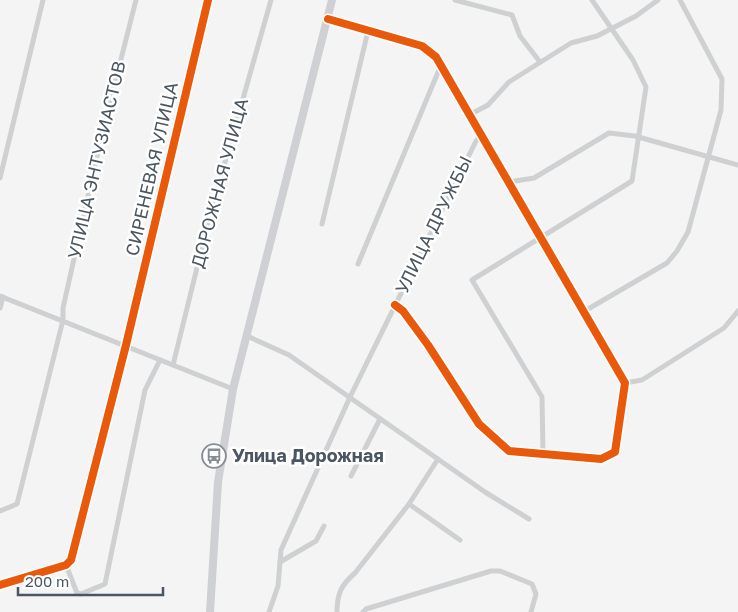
<svg xmlns="http://www.w3.org/2000/svg" width="738" height="612" viewBox="0 0 738 612" font-family="'Golos Text',sans-serif">
	<style>
		.lines { fill: none; stroke-linecap: round; stroke-linejoin: round }
		.minor { stroke: #ced0d2; stroke-width: 5 }
		.secondary { stroke: #ced0d4; stroke-width: 8 }
		.cycleway-casing { stroke: #fff; stroke-width: 11 }
		.cycleway { stroke: #e8590c; stroke-width: 8 }
		.labels { text-anchor: middle; stroke-width: 5; stroke-linejoin: round; paint-order: stroke }
		.street-label { font-size: 18px; fill: #4a5661; stroke: #fff }
		.poi-label { font-size: 18px; font-weight: bold; fill: #4a5661; stroke: #fff; text-anchor: start }
	</style>
	<rect width="100%" height="100%" fill="#f4f4f4"/>
	<g class="lines">
		<g class="minor">
			<polyline points="455,0 512,15 520,36 540,62"/>
			<polyline points="328,19 422,46 436,57 625,383 615,452 601,459 509,451 479,424 428,345 403,311 395,305"/>
			<polyline points="469,115 488,105 509,82 571,43 597,36 636,16 658,0"/>
			<polyline points="0,178 43,0"/>
			<polyline points="509,182 534,178 609,133 635,136 738,165"/>
			<polyline points="322,224 368,31"/>
			<polyline points="358,264 441,65"/>
			<polyline points="0,296 233,389"/>
			<polyline points="0,308 3,297"/>
			<polyline points="583,312 667,263 677,251 688,232 721,110 722,79 680,0"/>
			<polyline points="247,336 289,355 485,492 529,519"/>
			<polyline points="173,365 210,215 271,0"/>
			<polyline points="625,383 642,380 724,328 738,311"/>
			<polyline points="543,453 542,397 472,280 632,181 646,87 633,60 592,0"/>
			<polyline points="351,476 380,419"/>
			<polyline points="409,504 460,540"/>
			<polyline points="0,511 17,504 63,320 63,308 101,138 136,0"/>
			<polyline points="280,562 316,541 324,526"/>
			<polyline points="66,565 77,593 81,594 105,584 145,390 160,360"/>
			<polyline points="0,585 66,565 71,560 126,345 208,0"/>
			<polyline points="269,612 278,586 281,550 350,397 476,141 481,135"/>
			<path d="M 337,612 C 337,594 341,585 355,573 L 409,504 L 438,459"/>
			<polyline points="363,612 366,609 491,571 500,571 532,584 536,594 531,612"/>
		</g>
		<polyline class="secondary" points="210,612 218,482 233,389 332,0"/>
		<g class="cycleway-casing">
			<g id="cycleway">
				<polyline points="328,19 422,46 436,57 625,383 615,452 601,459 509,451 479,424 428,345 403,311 395,305"/>
				<polyline points="0,585 66,565 71,560 126,345 208,0"/>
			</g>
		</g>
		<use href="#cycleway" class="cycleway"/>
	</g>
	<defs>
		<g id="bus-ring" transform="scale(1.25)"><circle r="9.5" fill="#fff" stroke="#868d94" stroke-width="1.5"/><path d="M-5-6H5V4H4V6H2V4H-2V6H-4V4H-5ZM-3.5-4V0h7V-4ZM-3.5 1.2v1.5H-2V1.2ZM2 1.2v1.5H3.5V1.2Z" fill="#868d94"/></g>
	</defs>
	<g fill-rule="evenodd">
		<use href="#bus-ring" x="214" y="456"/>
	</g>
	<g class="labels">
		<g class="street-label">
			<text transform="translate(97 160) rotate(-77)" y="6">УЛИЦА ЭНТУЗИАСТОВ</text>
			<text transform="translate(152 169) rotate(-77)" y="6">СИРЕНЕВАЯ УЛИЦА</text>
			<text transform="translate(220 183) rotate(-75)" y="6">ДОРОЖНАЯ УЛИЦА</text>
			<text transform="translate(434 225) rotate(-64)" y="6">УЛИЦА ДРУЖБЫ</text>
		</g>
		<g class="poi-label">
			<text x="232" y="462">Улица Дорожная</text>
		</g>
	</g>
	<path d="M18 587v8h145v-8" fill="none" stroke="#4a5661" stroke-width="2.5"/>
	<text x="25" y="587" font-size="15" fill="#4a5661" stroke="#ffffff" stroke-width="4" paint-order="stroke">200 m</text>
</svg>
